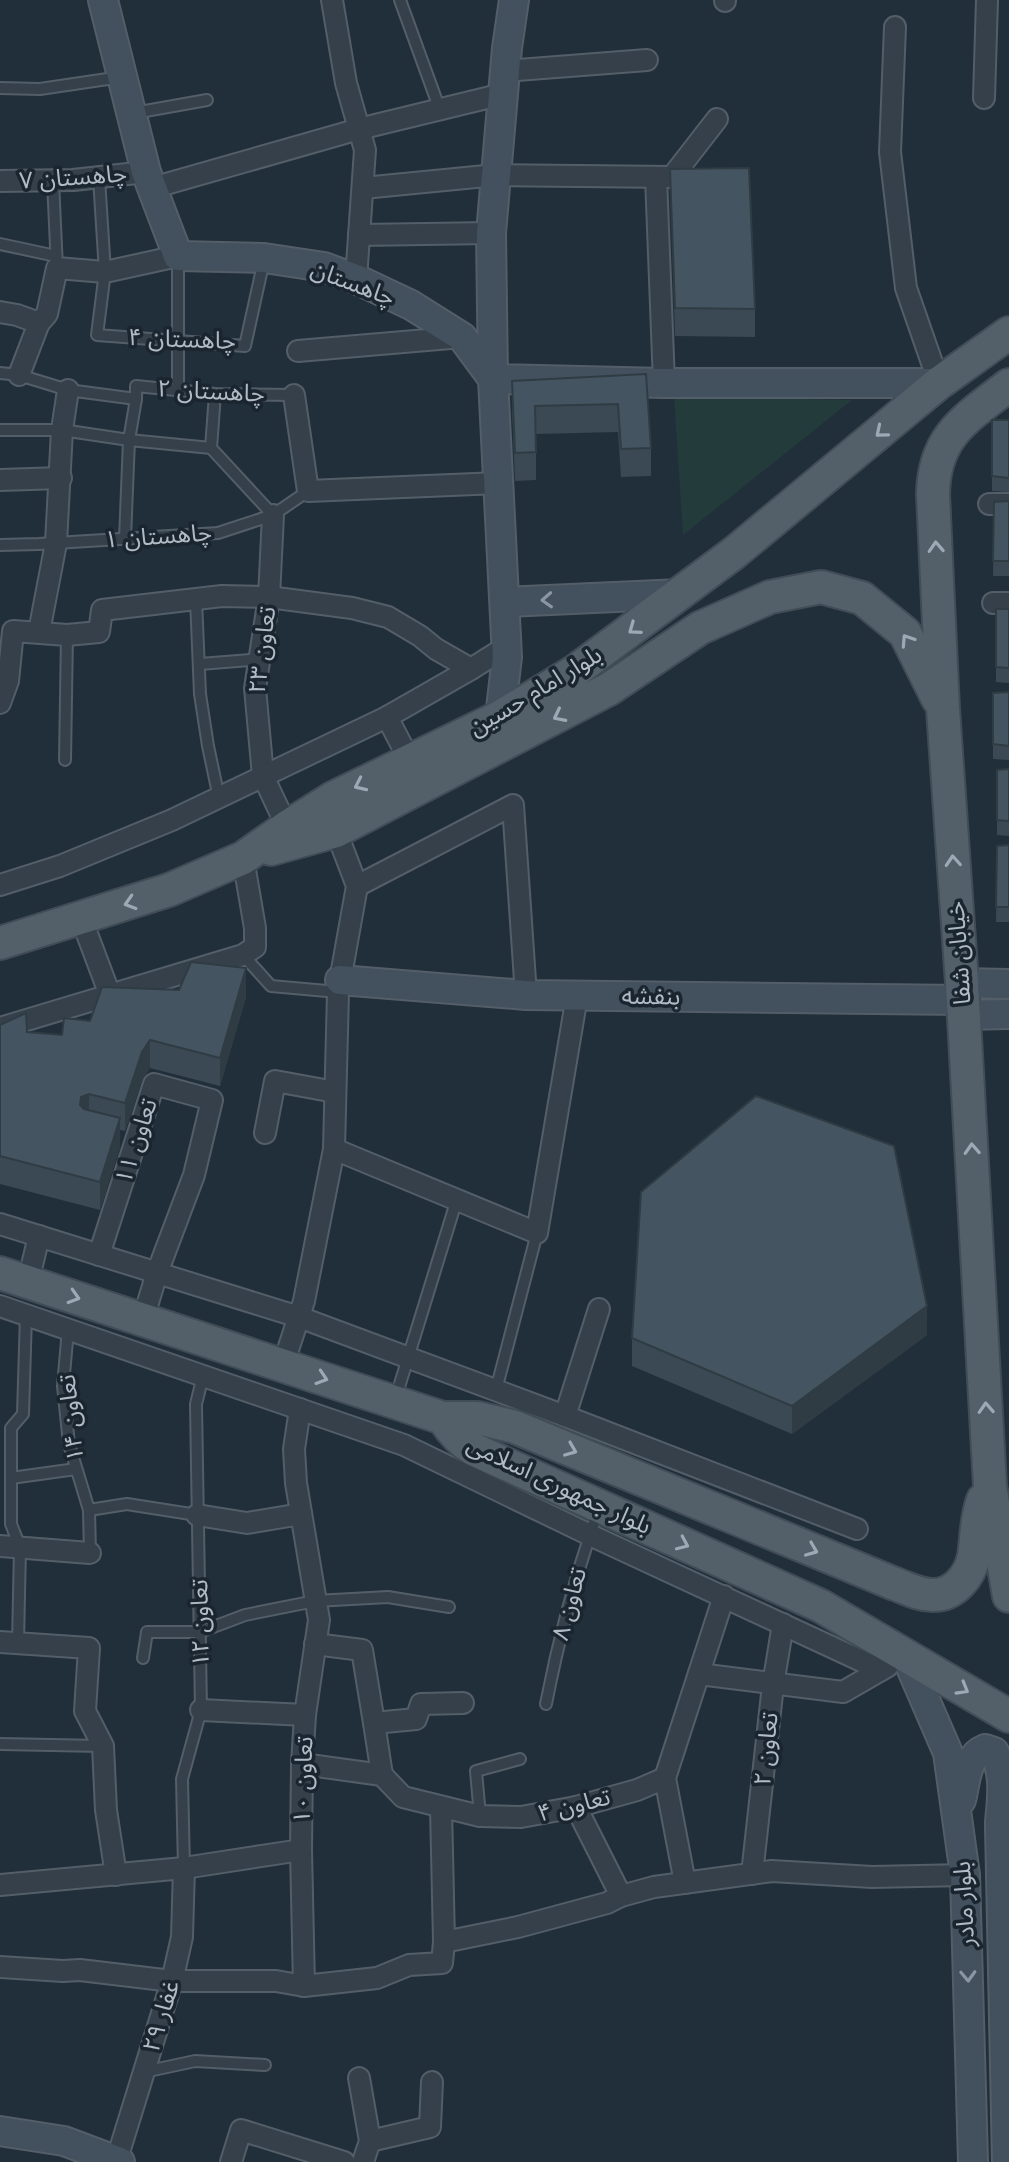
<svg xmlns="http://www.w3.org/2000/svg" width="1009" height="2162" viewBox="0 0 1009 2162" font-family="Poppins,'Noto Sans Arabic',sans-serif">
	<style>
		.green { fill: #233b3b }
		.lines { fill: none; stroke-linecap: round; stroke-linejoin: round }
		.lane-casing { stroke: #535e68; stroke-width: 14 }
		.street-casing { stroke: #535e68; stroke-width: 24 }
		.secondary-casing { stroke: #535e68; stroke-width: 32 }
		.primary-casing { stroke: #414c56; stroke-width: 36 }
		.lane { stroke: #35404a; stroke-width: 10 }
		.street { stroke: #35404a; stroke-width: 20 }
		.secondary { stroke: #43505d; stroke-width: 28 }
		.primary { stroke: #53606a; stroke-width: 32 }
		.wall { fill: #3a4953 }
		.shaded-wall { fill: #303c44 }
		.building { fill: #445561; stroke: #303c44; stroke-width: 2 }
		.oneway { stroke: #9da9b4 }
		.oneway2 { stroke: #8a96a1 }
		.labels { text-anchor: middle; stroke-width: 7; stroke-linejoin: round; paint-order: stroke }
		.street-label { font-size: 24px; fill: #b0bbc6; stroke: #1a252f }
	</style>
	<rect width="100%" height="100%" fill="#212f3a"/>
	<polygon class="green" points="674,396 852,400 683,535"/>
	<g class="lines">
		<g class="lane-casing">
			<g id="lane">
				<polyline points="400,0 440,110"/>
				<polyline points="0,88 40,89 121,77"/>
				<polyline points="134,113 207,100"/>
				<polyline points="99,178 105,272 97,335 245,346 264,260"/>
				<polyline points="53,181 57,268"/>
				<polyline points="0,244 56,256"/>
				<polyline points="0,373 19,375 68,390 136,399 136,386 215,394 294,395"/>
				<polyline points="178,390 178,256"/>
				<polyline points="215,394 211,448 273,515"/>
				<polyline points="0,430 62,430 129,440 211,448"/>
				<polyline points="125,539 129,440 136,399"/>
				<polyline points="0,545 39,544 218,533 273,515 308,491"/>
				<polyline points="196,600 200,694 208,746 219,798"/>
				<polyline points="200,664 261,659"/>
				<polyline points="65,760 67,635"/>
				<polyline points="243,955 271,986 338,992"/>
				<polyline points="68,1329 63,1386 69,1444 89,1510 90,1553"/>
				<polyline points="496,1390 537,1233"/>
				<polyline points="395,1400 457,1199"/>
				<polyline points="11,1478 76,1469"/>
				<polyline points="89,1510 127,1504 197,1515"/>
				<polyline points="18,1643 20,1547 11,1524 11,1428 23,1414 26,1315"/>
				<polyline points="143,1658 147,1632 200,1632 245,1615 315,1601 388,1597 449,1607"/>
				<path d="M 546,1704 C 559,1637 576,1573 599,1509"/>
				<polyline points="0,1744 102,1746"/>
				<polyline points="480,1816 476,1771 520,1759"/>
				<polyline points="184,1868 182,1779 201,1710 196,1404 203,1376"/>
				<polyline points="144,2072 195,2061 265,2065"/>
			</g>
		</g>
		<g class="street-casing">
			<g id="street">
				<polyline points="332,0 346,83 365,150 356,279"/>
				<polyline points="725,1 725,0"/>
				<polyline points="895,27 890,152 906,288 939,383"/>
				<polyline points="505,71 647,60"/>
				<polyline points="984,98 987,0"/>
				<polyline points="656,177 664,383"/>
				<polyline points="0,181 73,180 146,172"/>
				<polyline points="152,188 359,129 503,94"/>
				<polyline points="363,188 496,175 672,177 717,119"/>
				<polyline points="359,235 491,233"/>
				<polyline points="0,312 17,315 39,323 47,314 57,268 105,272 178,256"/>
				<polyline points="298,351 462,337"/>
				<polyline points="19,375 39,323"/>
				<polyline points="294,395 308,491 499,483"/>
				<polyline points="0,480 61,478"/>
				<polyline points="989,504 1009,504"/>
				<polyline points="273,515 269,597 255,688 263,776 287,827"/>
				<polyline points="993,603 1009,603"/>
				<polyline points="39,632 56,543 62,430 68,390"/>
				<polyline points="0,703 8,681 13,631 67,635 99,632 102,610 222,596 269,597 352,608 388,617 420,636 436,649 471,669 506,647"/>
				<polyline points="387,717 410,761"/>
				<polyline points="0,885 60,866 172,820 387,717 471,669"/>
				<polyline points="357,886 513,805 526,995"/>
				<polyline points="81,918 110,995"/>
				<polyline points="0,1028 243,955 255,947 255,928 243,858"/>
				<polyline points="265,1133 275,1081 335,1092"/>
				<polyline points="334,1149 537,1233 577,996"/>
				<polyline points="0,1224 299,1317 565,1416 857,1529"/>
				<polyline points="99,1255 154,1084 212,1100 194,1175 157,1273 143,1319"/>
				<polyline points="28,1282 39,1236"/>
				<polyline points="0,1306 404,1445 590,1535 881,1670"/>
				<polyline points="283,1365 304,1301 334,1149 338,992 357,886 336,831"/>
				<polyline points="565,1416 599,1309"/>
				<polyline points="197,1515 247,1523 301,1514"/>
				<polyline points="0,1546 90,1553"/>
				<polyline points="0,1642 89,1648 85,1711 103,1746 106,1810 116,1875"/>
				<polyline points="315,1644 362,1650 374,1723"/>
				<polyline points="699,1674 843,1692 888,1666"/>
				<polyline points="201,1710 305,1715"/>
				<polyline points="302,1764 382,1775 403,1797 480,1816 521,1817 576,1807 637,1790 665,1778"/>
				<polyline points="382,1775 374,1723 416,1719 421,1704 463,1703"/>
				<polyline points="441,1807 444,1942"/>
				<polyline points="576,1807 621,1896"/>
				<polyline points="301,1850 304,1986"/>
				<polyline points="752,1874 773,1685 783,1624"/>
				<polyline points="685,1883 665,1778 724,1596"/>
				<polyline points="0,1885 184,1868 301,1850 302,1764 305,1715 319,1620 296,1483 294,1449 300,1409"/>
				<polyline points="0,1967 63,1971 80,1970 172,1981 276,1981 304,1986 377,1978 409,1965 442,1963 444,1942 518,1927 607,1903 621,1896 654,1887 772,1871 872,1877 965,1875"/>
				<polyline points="359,2078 370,2141 363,2162"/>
				<polyline points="370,2141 430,2127 432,2082"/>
				<polyline points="116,2162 172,1981 182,1937 184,1868"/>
				<polyline points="231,2162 241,2130 344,2162"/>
			</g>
		</g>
		<g class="secondary-casing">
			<g id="secondary">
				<polyline points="103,0 146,172 178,256 264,258 324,267 356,279 411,305 462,337 493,379 507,657 500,717"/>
				<polyline points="514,0 507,48 491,233 493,379 664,383 939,383"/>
				<polyline points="505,602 681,594"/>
				<polyline points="340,980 526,995 963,1000"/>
				<polyline points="962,983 1009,984"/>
				<polyline points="963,1015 1009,1014"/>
				<polyline points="906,1656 948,1753 965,1875 973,2162"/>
				<path d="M 961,1800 C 966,1782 965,1757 985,1749 L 994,1752 C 1006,1775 1002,1798 1000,1822"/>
				<polyline points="0,2131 64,2141 120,2162"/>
				<polyline points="1007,2162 1000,1827 1009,1802"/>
			</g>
		</g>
		<g class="primary-casing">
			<g id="primary">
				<path d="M 1009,385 C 967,418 934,435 933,494 L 943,709 L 962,983 L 990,1486 L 1009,1596"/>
				<polyline points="271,849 336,831 609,689 700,628 770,597 821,587 862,598 905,633 938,699"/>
				<polyline points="0,943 169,890 243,858 287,827 333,798 500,717 574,672 734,553 939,383 1009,333"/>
				<path d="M 0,1273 L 443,1418 C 452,1432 461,1442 475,1450 L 821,1606 L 1009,1716"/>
				<path d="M 443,1418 L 478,1418 L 515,1427 L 895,1584 C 907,1588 919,1595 932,1595 C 954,1596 970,1576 974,1556 C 977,1537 976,1518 983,1500"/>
			</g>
		</g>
		<use href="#lane" class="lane"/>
		<use href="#street" class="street"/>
		<use href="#secondary" class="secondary"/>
		<use href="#primary" class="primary"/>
	</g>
	<g class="wall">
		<polygon points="670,169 755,309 755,337 675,336"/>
		<polygon points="646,374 651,448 651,476 621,477 618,432 536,434 536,480 515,481 512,409 512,381"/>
		<polygon points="992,420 1009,420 1009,492 992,491"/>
		<polygon points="1009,501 1009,576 993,576 994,502"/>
		<polygon points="996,609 1009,609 1009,683 996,682"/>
		<polygon points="1009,692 1009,760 993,759 993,693"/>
		<polygon points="1009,769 1009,836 997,835 997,770"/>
		<polygon points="1009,845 1009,922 996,922 997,846"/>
		<polygon points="179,990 246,997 220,1086 150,1068 142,1080 125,1131 120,1130 120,1147 100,1210 0,1184 0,1025 27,1032 62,1035 90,1021"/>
		<polygon points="927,1335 792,1434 632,1366 632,1338"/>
	</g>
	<g class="shaded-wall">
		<polygon points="246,968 246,997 220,1086 220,1058"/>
		<polygon points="150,1040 150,1068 142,1080 125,1131 125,1103 142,1052"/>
		<polygon points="89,1094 89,1122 80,1105 81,1097"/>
		<polygon points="120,1118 120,1147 100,1210 100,1182"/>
		<polygon points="927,1306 927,1335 792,1434 792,1406"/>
	</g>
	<g class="building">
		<polygon points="749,168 755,309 675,308 670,169"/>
		<polygon points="646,374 651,448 621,449 618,404 535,406 536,452 515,453 512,381"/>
		<polygon points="992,420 1009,420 1009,478 992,476"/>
		<polygon points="1009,501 1009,561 993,561 994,502"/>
		<polygon points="996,609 1009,609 1009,668 996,667"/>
		<polygon points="1009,692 1009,746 993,744 993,693"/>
		<polygon points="1009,769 1009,821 997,820 997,770"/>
		<polygon points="1009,845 1009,907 996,907 997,846"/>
		<polygon points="191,962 246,968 220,1058 150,1040 142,1052 125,1103 89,1094 81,1097 80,1105 84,1109 120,1118 100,1182 0,1156 0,1025 26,1013 27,1032 62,1035 64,1018 90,1021 102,987 179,990"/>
		<polygon points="756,1096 894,1146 927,1306 792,1406 632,1338 641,1192"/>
	</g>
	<defs><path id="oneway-chevron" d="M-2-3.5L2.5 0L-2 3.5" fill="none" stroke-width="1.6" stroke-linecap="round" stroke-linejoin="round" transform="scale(2)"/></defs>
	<g class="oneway">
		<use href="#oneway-chevron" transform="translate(881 432) rotate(140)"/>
		<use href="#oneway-chevron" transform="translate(936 547) rotate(-93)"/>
		<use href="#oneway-chevron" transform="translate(634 629) rotate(144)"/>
		<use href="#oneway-chevron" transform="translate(907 640) rotate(-123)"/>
		<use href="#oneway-chevron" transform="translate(559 716) rotate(153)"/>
		<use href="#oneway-chevron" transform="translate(360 785) rotate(155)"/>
		<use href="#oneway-chevron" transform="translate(953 861) rotate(-94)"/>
		<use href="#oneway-chevron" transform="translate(130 903) rotate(163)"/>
		<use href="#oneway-chevron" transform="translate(972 1149) rotate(-93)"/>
		<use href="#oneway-chevron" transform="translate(74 1297) rotate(17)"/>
		<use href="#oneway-chevron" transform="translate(322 1378) rotate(18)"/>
		<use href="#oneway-chevron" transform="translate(986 1408) rotate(-93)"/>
		<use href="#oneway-chevron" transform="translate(571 1450) rotate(22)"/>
		<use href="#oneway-chevron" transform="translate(683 1544) rotate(24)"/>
		<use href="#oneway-chevron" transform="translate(812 1550) rotate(22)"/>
		<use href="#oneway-chevron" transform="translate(963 1689) rotate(30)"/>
	</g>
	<g class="oneway2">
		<use href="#oneway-chevron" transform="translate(547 600) rotate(177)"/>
		<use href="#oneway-chevron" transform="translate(968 1976) rotate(88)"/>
	</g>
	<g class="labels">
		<g class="street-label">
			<text transform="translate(73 177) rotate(-4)" y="8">چاهستان ۷</text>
			<text transform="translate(353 283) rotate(21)" y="8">چاهستان</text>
			<text transform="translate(182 339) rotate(2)" y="8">چاهستان ۴</text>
			<text transform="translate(211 391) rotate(3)" y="8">چاهستان ۲</text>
			<text transform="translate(158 536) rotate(-4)" y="8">چاهستان ۱</text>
			<text transform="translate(262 650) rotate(-83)" y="8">تعاون ۲۳</text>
			<text transform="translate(535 691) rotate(-31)" y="8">بلوار امام حسین</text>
			<text transform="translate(959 953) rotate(-94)" y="8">خیابان شفا</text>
			<text transform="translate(651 996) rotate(1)" y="8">بنفشه</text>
			<text transform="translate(136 1141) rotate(-72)" y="8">تعاون ۱۱</text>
			<text transform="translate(71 1418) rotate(-96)" y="8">تعاون ۱۴</text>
			<text transform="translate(559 1485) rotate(25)" y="8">بلوار جمهوری اسلامی</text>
			<text transform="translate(569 1604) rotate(-75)" y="8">تعاون ۸</text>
			<text transform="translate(200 1623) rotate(-91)" y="8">تعاون ۱۲</text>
			<text transform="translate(766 1749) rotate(-84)" y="8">تعاون ۲</text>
			<text transform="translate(303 1780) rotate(-88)" y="8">تعاون ۱۰</text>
			<text transform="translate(574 1805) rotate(-14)" y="8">تعاون ۴</text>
			<text transform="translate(964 1904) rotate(-93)" y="8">بلوار مادر</text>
			<text transform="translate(161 2016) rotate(-73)" y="8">غفار ۲۹</text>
		</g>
	</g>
</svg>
